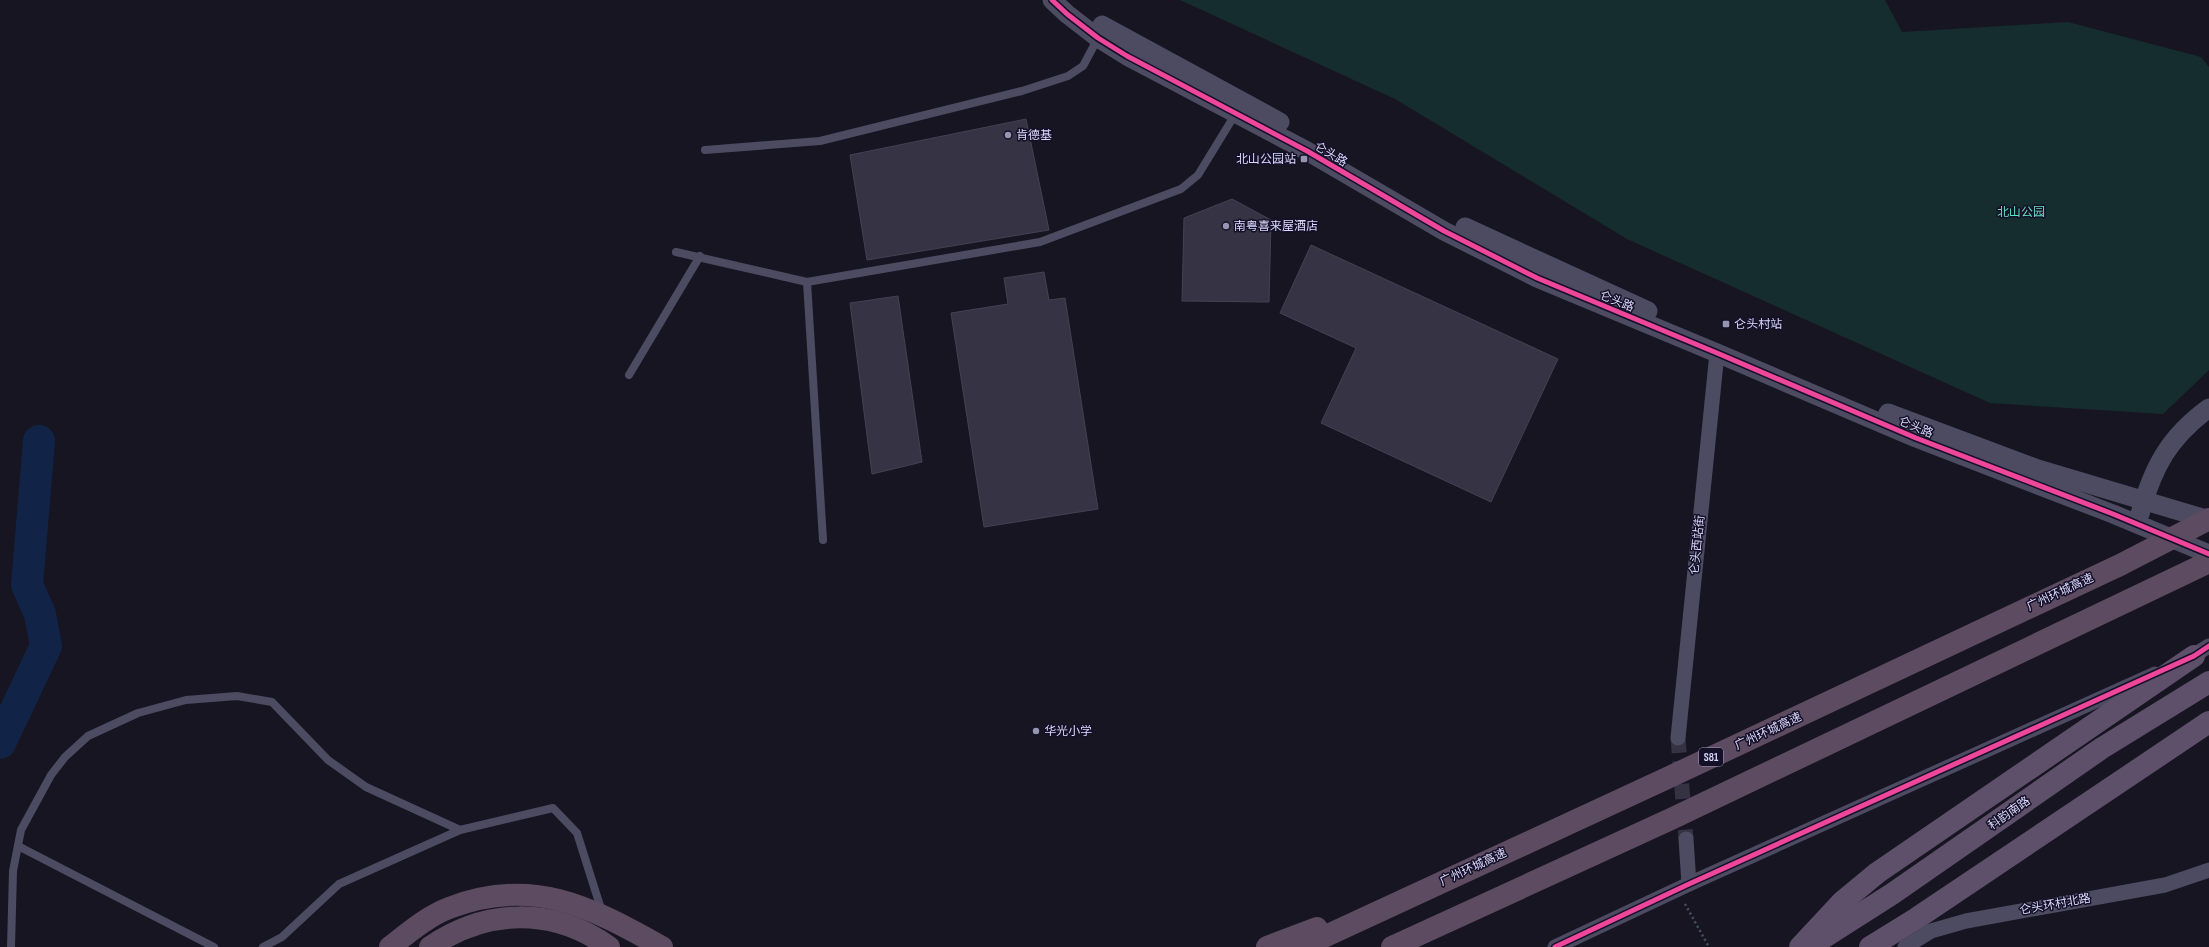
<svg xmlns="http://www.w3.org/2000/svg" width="2209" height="947" viewBox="0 0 2209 947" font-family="'Sofia Sans Condensed','Noto Sans SC',sans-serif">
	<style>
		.green { fill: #152d2e }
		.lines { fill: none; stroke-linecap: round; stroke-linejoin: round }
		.river { stroke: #112447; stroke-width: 32 }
		.building { fill: #363344; stroke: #454155 }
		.minor-tunnel { stroke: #353243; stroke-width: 15; stroke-dasharray: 15 8; stroke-linecap: butt }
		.path { stroke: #465260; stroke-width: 2.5; stroke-dasharray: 2 3; stroke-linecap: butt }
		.service { stroke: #4c4b62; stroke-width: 8 }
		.minor { stroke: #4c4b62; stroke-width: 15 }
		.tertiary { stroke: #4c4b62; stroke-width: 19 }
		.trunk { stroke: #5e506a; stroke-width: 22 }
		.motorway { stroke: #5c4b61; stroke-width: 22 }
		.cycleway-casing { stroke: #141027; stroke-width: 8 }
		.cycleway { stroke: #ed469a; stroke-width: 5 }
		.poi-dot { fill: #9794b1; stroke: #141027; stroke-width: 1.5 }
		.labels { text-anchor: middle; stroke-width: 3; stroke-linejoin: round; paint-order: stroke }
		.shield { fill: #141027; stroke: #a09cbe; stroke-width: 1 }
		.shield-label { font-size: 11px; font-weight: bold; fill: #dcd8fe }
		.poi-label { font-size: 12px; fill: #dcd8fe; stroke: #141027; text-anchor: start }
		.street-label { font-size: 12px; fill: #dcd8fe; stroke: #141027 }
		.park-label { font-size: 12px; fill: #65ddc0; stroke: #141027 }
	</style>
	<rect width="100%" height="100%" fill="#181522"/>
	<polygon class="green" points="1180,0 1885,0 1902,32 2068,22 2201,57 2209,67 2209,370 2163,414 1990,403 1627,239 1395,99"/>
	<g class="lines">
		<polyline class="river" points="0,743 46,646 40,614 27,585 39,441"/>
	</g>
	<g class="building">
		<polygon points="1026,119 1049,230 867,260 850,155"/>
		<polygon points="1232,199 1271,220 1269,302 1182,301 1184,218"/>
		<polygon points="1311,245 1558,359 1491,502 1321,423 1356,348 1280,313"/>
		<polygon points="1044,272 1049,300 1065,298 1098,509 984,527 951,313 1008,304 1004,278"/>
		<polygon points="898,296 922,462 872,474 850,303"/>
	</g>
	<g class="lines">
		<polyline class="minor-tunnel" points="1678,738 1686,839"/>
		<polyline class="path" points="1685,904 1709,947"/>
		<g class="service">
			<polyline points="705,150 820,141 1022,91 1068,76 1083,66 1098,38"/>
			<polyline points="676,252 807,282 1040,242 1181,189 1198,175 1236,113"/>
			<polyline points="807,282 823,540"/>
			<polyline points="629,375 700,256"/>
			<polyline points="18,846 214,947"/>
			<polyline points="11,947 13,871 21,830 51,775 65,757 88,736 138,713 186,700 237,696 272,702 328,760 366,787 460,830"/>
			<polyline points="263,947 282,937 339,884 460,830 553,808 577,833 602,912"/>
		</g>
		<g class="minor">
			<polyline points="2186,660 2209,646"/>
			<polyline points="1678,738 1717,353"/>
			<polyline points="1686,839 1689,884"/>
			<polyline points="1555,947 1689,884 2155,674"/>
			<polyline points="1905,947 1931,931 1966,921 2165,885 2209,870"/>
		</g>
		<g class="tertiary">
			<polyline points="1052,0 1067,14 1098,38 1127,56 1307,151 1444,231 1537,278 1717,353 1916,438 2113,514 2209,554"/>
			<polyline points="1102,25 1280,122"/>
			<polyline points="1465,227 1648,311"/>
			<polyline points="1888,413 2035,468 2209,520"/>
			<path d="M 2140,514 C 2153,467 2169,437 2209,408"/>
		</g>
		<g class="trunk">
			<polyline points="1812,945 1892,894 2102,748 2209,682"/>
			<polyline points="1800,947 1842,902 1877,873 2194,656"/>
			<polyline points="1870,947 1917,918 2209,722"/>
		</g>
		<g class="motorway">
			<path d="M 390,947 C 408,933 428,916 449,908 C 532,876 589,906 662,947"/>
			<path d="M 430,947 C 487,908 553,907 609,947"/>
			<polyline points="1267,947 1317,928"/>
			<polyline points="1302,947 1663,780 2120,565 2209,519"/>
			<polyline points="1392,947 1671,819 2209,562"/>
		</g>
		<g class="cycleway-casing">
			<g id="cycleway">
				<polyline points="1052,0 1067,14 1098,38 1127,56 1307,151 1444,231 1537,278 1717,353 1916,438 2113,514 2209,554"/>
				<polyline points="1555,947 1689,884 2194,656 2209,646"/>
			</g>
		</g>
		<use href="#cycleway" class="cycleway"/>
	</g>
	<g class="poi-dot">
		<circle cx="1008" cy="135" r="4"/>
		<rect x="1300" y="155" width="8" height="8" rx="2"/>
		<circle cx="1226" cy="226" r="4"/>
		<rect x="1722" y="320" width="8" height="8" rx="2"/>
		<circle cx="1036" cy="731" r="4"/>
	</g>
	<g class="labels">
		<rect class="shield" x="1699" y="748" width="24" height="18" rx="3"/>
		<g class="shield-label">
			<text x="1711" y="761">S81</text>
		</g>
		<g class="poi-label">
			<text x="1016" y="139">肯德基</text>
			<text x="1296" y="163" text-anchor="end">北山公园站</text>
			<text x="1234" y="230">南粤喜来屋酒店</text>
			<text x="1734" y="328">仑头村站</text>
			<text x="1044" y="735">华光小学</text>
		</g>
		<g class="street-label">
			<text transform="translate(1331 154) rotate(31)" y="4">仑头路</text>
			<text transform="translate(1617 301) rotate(22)" y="4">仑头路</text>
			<text transform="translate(1916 427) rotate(23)" y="4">仑头路</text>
			<text transform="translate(1697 545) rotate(-84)" y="4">仑头西站街</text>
			<text transform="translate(2060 592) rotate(-25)" y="4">广州环城高速</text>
			<text transform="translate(1768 731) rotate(-25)" y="4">广州环城高速</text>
			<text transform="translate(2009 813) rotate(-35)" y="4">科韵南路</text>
			<text transform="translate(1473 867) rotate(-25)" y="4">广州环城高速</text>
			<text transform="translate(2055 904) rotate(-10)" y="4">仑头环村北路</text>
		</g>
		<g class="park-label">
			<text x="2021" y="216">北山公园</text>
		</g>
	</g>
</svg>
